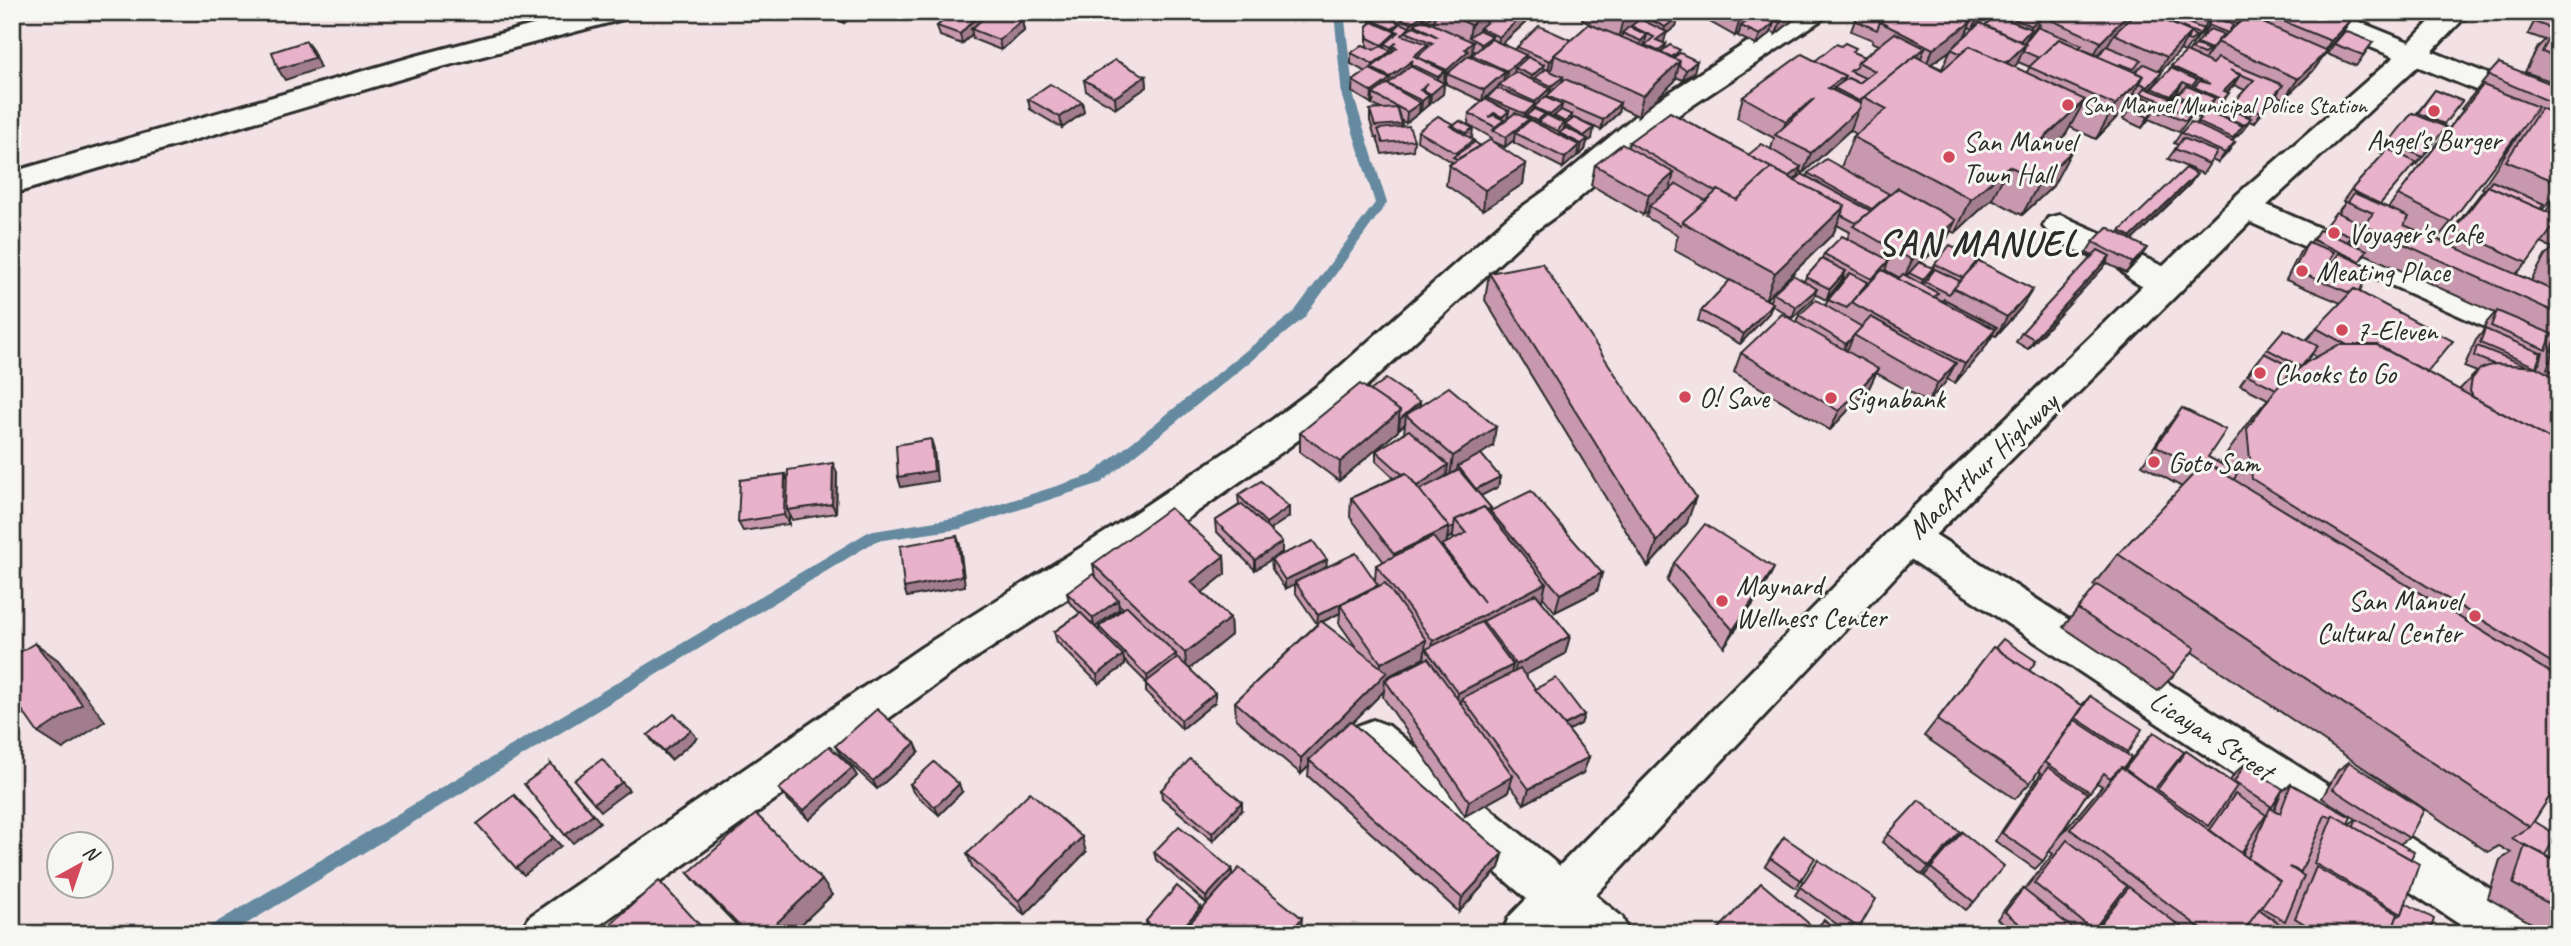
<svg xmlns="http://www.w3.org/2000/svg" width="2571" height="946" viewBox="0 0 2571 946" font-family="Caveat,sans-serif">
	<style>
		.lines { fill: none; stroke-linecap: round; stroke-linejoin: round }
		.stream { fill: #658a9f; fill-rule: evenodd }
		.minor-casing { stroke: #2b2b2b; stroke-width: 6 }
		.highway-casing { stroke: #2b2b2b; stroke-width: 6 }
		.minor { fill: #f6f6f2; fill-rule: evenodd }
		.highway { fill: #f6f6f2; fill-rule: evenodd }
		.wall { fill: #c899ae; stroke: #2b2b2b; stroke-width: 2; fill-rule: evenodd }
		.shaded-wall { fill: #a27d8d; stroke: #2b2b2b; stroke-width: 2 }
		.building { fill: #e8b2ca; stroke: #2b2b2b; stroke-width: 2 }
		.poi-dot { fill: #d1495b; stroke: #f6f6f2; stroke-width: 2.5 }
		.labels { text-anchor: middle; stroke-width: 6; stroke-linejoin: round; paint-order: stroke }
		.far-poi-label { font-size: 23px; fill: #2b2b2b; stroke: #f6f6f2; text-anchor: start }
		.poi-label { font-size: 28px; fill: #2b2b2b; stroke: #f6f6f2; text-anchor: start }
		.street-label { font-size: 28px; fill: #2b2b2b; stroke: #f6f6f2 }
		.district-label { font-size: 35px; font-weight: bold; letter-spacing: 2px; fill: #2b2b2b; stroke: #f6f6f2 }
	</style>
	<rect width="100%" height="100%" fill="#f2e2e6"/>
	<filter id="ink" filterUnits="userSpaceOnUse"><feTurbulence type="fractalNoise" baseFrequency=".0143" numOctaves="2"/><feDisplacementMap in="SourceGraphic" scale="14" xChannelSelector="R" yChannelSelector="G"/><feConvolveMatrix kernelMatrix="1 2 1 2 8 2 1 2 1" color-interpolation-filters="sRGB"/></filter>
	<g filter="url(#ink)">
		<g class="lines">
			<polygon class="stream" points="1334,12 1344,12 1354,97 1387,203 1304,318 1101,483 960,529 876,541 230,934 204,934 207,928 868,532 960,517 1091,475 1294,312 1375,203 1342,97"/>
			<g class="minor-casing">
				<g id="minor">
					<polygon points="582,12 631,12 627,18 434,69 12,194 12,172 412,57"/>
					<polygon points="1794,12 1828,12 1824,18 1663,125 1570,206 1532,233 1350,401 1286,449 1140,552 952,673 587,934 522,934 529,917 922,647 1112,528 1260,429 1324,381 1508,217 1546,190 1641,111"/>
					<polygon points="2295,12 2335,12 2559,103 2559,124 2299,18"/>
					<polygon points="2246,196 2559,332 2559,360 2234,215 2230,207 2234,199"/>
					<path d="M 2060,215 L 2107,236 L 2112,244 L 2107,252 C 2103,253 2099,256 2095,256 C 2082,256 2050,236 2043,226 L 2048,218 Z"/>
					<path d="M 2134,253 L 2180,274 L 2185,283 L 2180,292 C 2160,298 2128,283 2117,265 L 2122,257 Z"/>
					<polygon points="1908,521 1922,526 2534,917 2541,934 2474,934 1894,548 1888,537 1894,526"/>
					<polygon points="1373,720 1389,726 1622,917 1629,934 1568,934 1357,754 1351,740 1357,726"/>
				</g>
			</g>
			<g class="highway-casing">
				<polygon id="highway" points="2439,12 2470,12 2422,62 2263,209 1922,548 1559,934 1502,934 1509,917 1894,526 2239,193 2402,50"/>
			</g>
			<use href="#minor" class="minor"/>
			<use href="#highway" class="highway"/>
		</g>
		<g class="wall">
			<polygon points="815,12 857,12 844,23 821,13 820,14"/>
			<polygon points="951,12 988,15 1022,20 1024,31 1001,50 973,39 972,34 962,44 940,36 937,26 951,14"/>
			<path d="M 1389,12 L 1526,12 L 1525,23 L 1502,44 L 1516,50 L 1517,47 L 1571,40 L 1596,27 L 1582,20 L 1583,12 L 1670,12 L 1679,16 L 1676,26 L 1666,34 L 1663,43 L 1666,44 L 1664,49 L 1679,54 L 1694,72 L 1683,80 L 1676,77 L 1675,81 L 1638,116 L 1619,107 L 1618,113 L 1601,130 L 1578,120 L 1592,139 L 1587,142 L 1585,150 L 1579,155 L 1578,154 L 1563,168 L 1514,143 L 1514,140 L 1505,147 L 1492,141 L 1492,138 L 1468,124 L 1469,113 L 1482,101 L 1446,84 L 1446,79 L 1444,80 L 1443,83 L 1444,83 L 1443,94 L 1430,104 L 1428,104 L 1428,105 L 1421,111 L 1419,110 L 1419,113 L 1406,123 L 1400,120 L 1402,126 L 1414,140 L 1413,150 L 1382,154 L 1377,137 L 1375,137 L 1370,121 L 1370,110 L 1381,109 L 1372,104 L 1373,102 L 1371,103 L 1352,92 L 1353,81 L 1366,72 L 1351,64 L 1351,53 L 1367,47 L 1367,26 L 1370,23 L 1370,19 L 1388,17 ZM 1472,50 L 1476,52 L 1472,55 L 1472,57 L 1468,56 L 1472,53 Z"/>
			<polygon points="1528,12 1554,12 1546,20"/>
			<polygon points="1692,12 1804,12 1796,19 1793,18 1792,21 1776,34 1771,31 1771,33 1756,45 1738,36 1739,33 1735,36"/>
			<path d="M 1867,12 L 1991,12 L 1973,29 L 1969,27 L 1964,38 L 1985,25 L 1997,15 L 1999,12 L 2222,12 L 2217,19 L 2222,21 L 2230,12 L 2275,12 L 2266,25 L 2267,25 L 2273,17 L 2354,16 L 2340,35 L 2326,51 L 2327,51 L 2313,71 L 2284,99 L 2276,95 L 2254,123 L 2249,121 L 2244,129 L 2238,136 L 2237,135 L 2232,141 L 2235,142 L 2228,152 L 2218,163 L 2212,160 L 2203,174 L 2168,159 L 2178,145 L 2174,143 L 2181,133 L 2196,125 L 2207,111 L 2215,114 L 2221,106 L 2226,108 L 2231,102 L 2234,103 L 2245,90 L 2234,85 L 2227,92 L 2229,93 L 2217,111 L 2209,107 L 2199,118 L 2192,115 L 2179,132 L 2149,119 L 2142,128 L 2123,119 L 2130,109 L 2140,96 L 2134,93 L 2124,110 L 2096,139 L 2070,127 L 2066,134 L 2055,145 L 2053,186 L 2022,215 L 1992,199 L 1955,233 L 1951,231 L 1946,240 L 1921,263 L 1933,268 L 1928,277 L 1935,264 L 1979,259 L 1976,264 L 2021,308 L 1996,336 L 1993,335 L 1984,349 L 1955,383 L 1947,379 L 1928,402 L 1876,373 L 1869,388 L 1830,430 L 1734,372 L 1741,353 L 1796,322 L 1799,315 L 1825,306 L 1828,300 L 1845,278 L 1843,277 L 1841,281 L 1826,300 L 1815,294 L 1813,299 L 1792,318 L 1772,305 L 1769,313 L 1740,344 L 1698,321 L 1701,311 L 1730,281 L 1674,250 L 1678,235 L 1646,217 L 1648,211 L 1643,215 L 1591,185 L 1595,165 L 1628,147 L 1629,142 L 1748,155 L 1771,149 L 1774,138 L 1737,118 L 1743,97 L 1815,61 L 1855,53 L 1864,57 L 1879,45 L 1872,42 L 1873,40 L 1851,31 L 1855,20 ZM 2209,23 L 2210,23 L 2202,36 L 2203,36 L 2196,45 L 2191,49 L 2188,53 L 2171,66 L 2168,72 L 2151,90 L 2150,89 L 2156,83 L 2160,72 L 2180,50 L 2185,52 L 2191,44 L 2192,45 ZM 2037,24 L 2040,25 L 2039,28 L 2026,40 L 2029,34 L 2036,27 ZM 2109,43 L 2107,46 L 2099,55 L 2097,54 ZM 1950,51 L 1942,69 L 1931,64 ZM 2018,62 L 2030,67 L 2026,73 L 2014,67 ZM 2177,93 L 2179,94 L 2167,107 L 2166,106 ZM 1851,129 L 1850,130 L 1856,134 L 1853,137 L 1841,167 L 1808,173 L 1807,177 L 1794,180 L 1798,177 L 1800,171 L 1803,173 ZM 1837,225 L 1850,232 L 1847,239 L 1824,254 L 1821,260 L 1806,277 L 1804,281 L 1773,293 L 1833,234 ZM 1885,270 L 1900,278 L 1898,279 L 1884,271 ZM 1773,293 L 1770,301 L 1766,299 L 1769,296 Z"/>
			<polygon points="2539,12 2559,12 2559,84 2525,72 2538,47 2545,40 2528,34"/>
			<polygon points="2373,42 2356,66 2327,54 2334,44"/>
			<path d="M 2499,63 L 2559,96 L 2547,111 L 2559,116 L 2559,191 L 2542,210 L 2546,212 L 2553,199 L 2559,193 L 2559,782 L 2534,821 L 2545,855 L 2559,863 L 2559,934 L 2550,934 L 2488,898 L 2500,860 L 2511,853 L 2499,846 L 2488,852 L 2192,652 L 2175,674 L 2158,691 L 2063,627 L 2096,587 L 2093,585 L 2118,554 L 2182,487 L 2142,465 L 2167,427 L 2182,408 L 2208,457 L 2221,464 L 2221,462 L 2251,419 L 2268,399 L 2240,385 L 2255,363 L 2267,349 L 2306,340 L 2341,303 L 2286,280 L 2300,252 L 2308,242 L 2310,243 L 2319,230 L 2322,231 L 2336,212 L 2339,213 L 2340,211 L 2339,210 L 2346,202 L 2343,201 L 2351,190 L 2384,154 L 2381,153 L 2412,113 L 2416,114 L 2435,90 L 2462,101 L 2443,126 L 2423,157 L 2414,167 L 2412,166 L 2380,204 L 2388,208 L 2463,110 L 2461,109 ZM 2518,134 L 2519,134 L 2482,188 L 2484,189 L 2443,242 L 2437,239 L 2451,222 ZM 2355,232 L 2358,233 L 2350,243 L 2347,242 ZM 2541,243 L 2553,248 L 2545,256 L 2531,281 L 2516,274 L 2527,263 ZM 2365,254 L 2495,313 L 2487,322 L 2482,333 L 2476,340 L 2464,367 L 2477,372 L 2459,390 L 2427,372 L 2360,291 L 2363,284 L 2372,268 L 2359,262 ZM 2329,261 L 2331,262 L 2327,269 L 2326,269 ZM 2543,352 L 2540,363 L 2536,367 L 2540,356 ZM 2312,354 L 2316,357 L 2302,365 Z"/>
			<polygon points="1146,76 1147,87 1116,108 1086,91 1084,80"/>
			<polygon points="1028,99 1082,102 1084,112 1062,128 1030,109"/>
			<polygon points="1460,121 1471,138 1474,140 1474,143 1526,164 1523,184 1483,210 1446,185 1449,165 1452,162 1417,141 1418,131 1453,124 1453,128 1453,126"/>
			<polygon points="2190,184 2132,240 2140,258 2126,273 2106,263 2028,349 2016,342 2022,332 2093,256 2086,253 2093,242 2119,234 2120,231"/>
			<polygon points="1489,273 1687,523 1648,567 1485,300"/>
			<path d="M 1370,391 L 1420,402 L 1420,406 L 1493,446 L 1479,455 L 1500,477 L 1498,487 L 1480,496 L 1491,508 L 1490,511 L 1602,573 L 1597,591 L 1555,612 L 1543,597 L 1541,601 L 1570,636 L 1565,654 L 1524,675 L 1535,689 L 1584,715 L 1581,724 L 1568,730 L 1589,757 L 1583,773 L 1524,804 L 1510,785 L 1508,792 L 1465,816 L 1383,697 L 1384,691 L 1352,723 L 1503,854 L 1499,868 L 1459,912 L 1308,776 L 1309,766 L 1301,774 L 1236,719 L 1235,702 L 1317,624 L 1295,592 L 1295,584 L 1285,589 L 1272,569 L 1271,559 L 1326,567 L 1375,581 L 1376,565 L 1384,562 L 1350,517 L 1351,498 L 1394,478 L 1376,461 L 1376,451 L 1404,433 L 1405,424 L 1399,429 L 1398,428 L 1398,431 L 1339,481 L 1300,452 L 1300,433 ZM 1453,536 L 1453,540 L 1447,543 L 1447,539 ZM 1340,613 L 1339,623 L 1358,650 L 1322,622 ZM 1425,651 L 1424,660 L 1386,679 L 1387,677 L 1424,658 Z"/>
			<polygon points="837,473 836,513 792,520 789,513 789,524 743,531 738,522 785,474 788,481"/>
			<polygon points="1238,495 1289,507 1289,517 1269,530 1282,542 1282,552 1255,570 1216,531 1215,521 1239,505"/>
			<path d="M 1224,556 L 1225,574 L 1202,592 L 1230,618 L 1231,635 L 1189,669 L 1215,702 L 1182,729 L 1146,692 L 1146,682 L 1124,660 L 1125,665 L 1099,684 L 1057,642 L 1054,632 L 1080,613 L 1069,602 L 1067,593 L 1095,577 L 1093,564 ZM 1118,604 L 1123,608 L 1099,627 L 1099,631 L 1095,627 L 1119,609 Z"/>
			<polygon points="1674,563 1765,586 1724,647 1667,581"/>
			<path d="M 1993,647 L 2082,705 L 2090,696 L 2128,752 L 2126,754 L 2124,768 L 2146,741 L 2154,732 L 2179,758 L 2186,751 L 2230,781 L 2235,773 L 2245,764 L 2281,792 L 2291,784 L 2349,824 L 2356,819 L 2322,798 L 2338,770 L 2349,762 L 2409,838 L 2400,844 L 2411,859 L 2406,903 L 2429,934 L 2015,934 L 1997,919 L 2015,896 L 2023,889 L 2024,890 L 2053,854 L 2049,851 L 2043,861 L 2035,869 L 1995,841 L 2041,773 L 2038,771 L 2030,783 L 2015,799 L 1924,736 ZM 2097,783 L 2102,786 L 2057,840 L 2084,798 ZM 2281,793 L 2274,810 L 2271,808 ZM 2249,840 L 2243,854 L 2241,853 Z"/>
			<polygon points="648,735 697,738 671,760 654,743"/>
			<polygon points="915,743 919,752 877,789 840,754 835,746"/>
			<polygon points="852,768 857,776 809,820 785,797 779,789"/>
			<polygon points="910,784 962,792 939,815 913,792"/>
			<polygon points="1161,790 1242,810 1213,841 1162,798"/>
			<polygon points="1960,832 1922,875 1882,842 1888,834"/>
			<polygon points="1962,832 1974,902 1966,910 1924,876"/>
			<polygon points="2559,833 2559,856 2553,852"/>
			<polygon points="1784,837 1801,880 1796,888 1765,866"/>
			<polygon points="1086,852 1025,915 973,869 967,854"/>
			<polygon points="1154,852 1232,869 1232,876 1301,932 1300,934 1153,934 1147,928 1146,921 1201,907 1202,910 1207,904 1156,860"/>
			<polygon points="1818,860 1859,928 1853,934 1851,934 1795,895"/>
			<polygon points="688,873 832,895 791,934 745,934 700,887"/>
		</g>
		<g class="shaded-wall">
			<polygon points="841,12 857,12 844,23"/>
			<polygon points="981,12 987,12 988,17 971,29 972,34 962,44 960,34"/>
			<polygon points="1427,12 1423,17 1422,26 1415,24 1414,31 1410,34 1411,23"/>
			<polygon points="1485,12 1506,12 1480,28 1479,35 1469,37 1471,25"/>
			<polygon points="1547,12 1554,12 1546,20"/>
			<polygon points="1632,12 1656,12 1645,17 1644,21 1631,26 1630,31 1622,33 1622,37 1618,39 1623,19"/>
			<polygon points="1746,12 1750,12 1746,28 1741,26 1739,33 1735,36 1741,16"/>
			<polygon points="1755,12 1777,12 1766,16 1764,21 1749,31"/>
			<polygon points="1793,12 1794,12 1792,21 1776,34 1780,23"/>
			<polygon points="1798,12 1804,12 1796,19"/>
			<polygon points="1980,12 1991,12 1973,29"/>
			<polygon points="2130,12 2134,12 2127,25 2114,34 2109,43 2090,62 2101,42"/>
			<polygon points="2213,12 2215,12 2207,26 2192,45"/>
			<polygon points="1435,13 1434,23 1427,30 1428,19"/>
			<polygon points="1526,13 1525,23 1498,47 1499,37"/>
			<polygon points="1679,16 1676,26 1666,34 1664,42 1654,50 1656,40 1663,35 1665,27"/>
			<polygon points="2354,16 2340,35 2317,60 2327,51 2313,71 2284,99 2298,79 2317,61 2331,41"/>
			<polygon points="2041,17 2036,27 2029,34 2026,40 2013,54 2018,43 2027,33 2031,26"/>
			<polygon points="1022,20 1024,31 1001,50 999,40"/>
			<polygon points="1971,22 1962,42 1924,69 1933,49"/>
			<polygon points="1399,23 1398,32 1394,30 1393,34 1396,32 1395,43 1385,44 1384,52 1381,55 1382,45 1391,36 1392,29"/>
			<polygon points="1774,23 1771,33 1756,45 1760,35"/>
			<polygon points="2191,32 2179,52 2155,77 2167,57"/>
			<polygon points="2223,34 2218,43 2217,42 2205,59 2211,49"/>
			<polygon points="1647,35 1644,46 1638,51 1641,41"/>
			<polygon points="1492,36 1490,47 1480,54 1481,44"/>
			<polygon points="306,41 313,51 320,68 285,80 278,69"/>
			<polygon points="1397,42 1393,46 1393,55 1372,68 1373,64 1390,52 1391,47"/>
			<polygon points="1473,42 1472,53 1447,74 1445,80 1447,70 1465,49"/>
			<polygon points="1428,44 1427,54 1417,57 1416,64 1414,56"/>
			<polygon points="1666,44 1663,53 1661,52 1660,57 1655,61 1658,51"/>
			<polygon points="2026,44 2017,64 1988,92 1998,72"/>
			<polygon points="1925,48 1917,68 1864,97"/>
			<polygon points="1526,55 1525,65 1515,68 1514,74 1506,82 1507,71"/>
			<polygon points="1554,57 1552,68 1548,72 1550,61"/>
			<polygon points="1413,60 1411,64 1410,72 1388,84 1387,91 1373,94 1373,102 1371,103 1372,92 1390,79 1390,77"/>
			<polygon points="1680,61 1675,81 1638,116 1643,96"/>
			<polygon points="1697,61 1694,72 1683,80 1686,70"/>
			<polygon points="1544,65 1543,75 1535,78 1534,83 1530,86 1532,76"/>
			<polygon points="1445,71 1444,82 1437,87 1438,77"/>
			<polygon points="1505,72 1503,83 1499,85 1498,87 1482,101 1484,90"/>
			<polygon points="2162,72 2156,83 2145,94 2144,94 2148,87"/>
			<polygon points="2240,75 2233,86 2220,99 2224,91"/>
			<polygon points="1146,76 1147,87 1116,108 1115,97"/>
			<polygon points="1845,76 1839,91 1834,88 1829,102 1828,88"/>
			<polygon points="2144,76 2124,110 2096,139 2115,105"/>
			<polygon points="1563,77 1561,88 1550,97 1551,86"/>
			<polygon points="2183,82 2177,93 2168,102 2160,114 2171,96"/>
			<polygon points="1444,83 1443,94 1430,104 1431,94"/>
			<polygon points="2283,85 2276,96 2254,123 2261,112"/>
			<polygon points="1550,88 1549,96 1547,96 1546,101 1534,107 1532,116 1526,116 1525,122 1529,119 1527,130 1515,133 1514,140 1505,147 1506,137 1523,124 1525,114 1534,104 1535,102"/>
			<polygon points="1429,95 1428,105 1421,111 1422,101"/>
			<polygon points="1863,97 1851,129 1803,173 1811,153 1854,113 1859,101"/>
			<polygon points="1815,98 1780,137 1786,121"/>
			<polygon points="2215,98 2208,109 2199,118 2205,108"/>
			<polygon points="2085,100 2066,134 2025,172 2043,139"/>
			<polygon points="1082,102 1084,112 1062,128 1060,117"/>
			<polygon points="1420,103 1419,113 1406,123 1407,112"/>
			<polygon points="1620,103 1618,113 1601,130 1603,120"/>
			<polygon points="1562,105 1560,115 1554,116 1553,121 1548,125 1550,115"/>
			<polygon points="2155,108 2149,119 2142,128 2148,117"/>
			<polygon points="1509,111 1507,121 1494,131 1495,127 1501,122 1502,117"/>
			<polygon points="1572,115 1570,126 1565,125 1563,132 1565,122"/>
			<polygon points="1473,128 1472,138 1465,144 1466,133"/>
			<polygon points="1594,128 1592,139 1587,142 1585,150 1579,155 1584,136"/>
			<polygon points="2235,142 2228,152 2218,163 2225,153"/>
			<polygon points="1579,145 1577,156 1563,168 1565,158"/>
			<polygon points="2071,152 2053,186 2022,215 2040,181"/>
			<polygon points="1526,164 1523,184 1483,210 1485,190"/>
			<polygon points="2009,166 1992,199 1955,233 1971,199"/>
			<polygon points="1801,167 1798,177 1783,189 1786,178"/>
			<polygon points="1674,173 1669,193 1649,206 1648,211 1643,215 1649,195"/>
			<polygon points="2197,174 2190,184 2125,247 2131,237"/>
			<polygon points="1845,206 1833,234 1765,300 1775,273"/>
			<polygon points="1956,220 1946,240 1910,273 1909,273 1903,280 1912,260"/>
			<polygon points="2147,248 2140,258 2126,273 2133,263"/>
			<polygon points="2110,256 2104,267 2028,349 2034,339"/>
			<polygon points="1889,260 1885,271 1867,290 1872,279"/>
			<polygon points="1933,268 1928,279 1918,290 1923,280"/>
			<polygon points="1846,271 1841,281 1826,300 1830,289"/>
			<polygon points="1817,289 1813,299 1792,318 1796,307"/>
			<polygon points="2033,289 2021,308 1996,336 2007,317"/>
			<polygon points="1773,303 1769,313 1740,344 1744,334"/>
			<polygon points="1997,327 1984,349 1955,383 1965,364"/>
			<polygon points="1853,336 1849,347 1841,354 1846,344"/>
			<polygon points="1956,363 1945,383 1928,402 1938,383"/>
			<polygon points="1878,369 1869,388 1830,430 1839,411"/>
			<polygon points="1420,402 1419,412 1406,415 1405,424 1399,429 1400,419"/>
			<polygon points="1400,411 1398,431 1339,481 1340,462"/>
			<polygon points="1496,427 1493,446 1460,468 1458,466 1457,470 1450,475 1453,456"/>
			<polygon points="931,439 934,449 937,481 901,487 898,477"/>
			<polygon points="833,463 837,473 836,513 832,504"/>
			<polygon points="1448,465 1447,475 1420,493 1416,487"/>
			<polygon points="785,474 789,484 787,510 789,513 789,524 784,515"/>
			<polygon points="1500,477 1498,487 1475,499 1476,489"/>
			<polygon points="1696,497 1687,523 1648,567 1657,542"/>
			<polygon points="1289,507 1289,517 1266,532 1266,523"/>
			<polygon points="1454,526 1453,536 1447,539 1449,529"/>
			<polygon points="1449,527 1446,545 1442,545 1441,548 1392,572 1394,554"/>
			<polygon points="957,536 960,545 965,586 907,597 904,588"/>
			<polygon points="1282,542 1282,552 1255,570 1255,560"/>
			<polygon points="1224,556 1225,574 1193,600 1191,582"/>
			<polygon points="1327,560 1326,570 1295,582 1295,584 1285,589 1285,580"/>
			<polygon points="1774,568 1765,586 1724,647 1733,630"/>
			<polygon points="1602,573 1597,591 1555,612 1560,594"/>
			<polygon points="1546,583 1542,601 1483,621 1481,632 1431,656 1433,641"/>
			<polygon points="1378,585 1340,605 1340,613 1317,624 1318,615"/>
			<polygon points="1118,600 1119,609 1094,628 1093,618"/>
			<polygon points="1230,618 1231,635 1187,671 1185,653"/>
			<polygon points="1570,636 1565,654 1512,682 1516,665"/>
			<polygon points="1426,640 1424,658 1387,677 1386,681 1385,680 1384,691 1312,763 1309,760 1309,766 1301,774 1301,758 1379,680 1381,663"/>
			<polygon points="35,643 58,660 105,721 63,749 38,733"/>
			<polygon points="1176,654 1177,663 1148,685 1147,676"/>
			<polygon points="1123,655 1125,665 1099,684 1097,675"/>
			<polygon points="1513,665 1509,682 1462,698 1460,707 1455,710 1458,693"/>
			<polygon points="1215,693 1215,702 1182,729 1181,720"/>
			<polygon points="1584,715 1581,724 1556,737 1559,728"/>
			<polygon points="691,730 697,738 671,760 664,751"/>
			<polygon points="915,743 919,752 877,789 873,781"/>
			<polygon points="1589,757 1583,773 1524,804 1529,789"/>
			<polygon points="551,764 600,822 573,843 565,835"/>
			<polygon points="852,768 857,776 809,820 803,811"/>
			<polygon points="1513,776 1508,792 1465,816 1469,801"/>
			<polygon points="622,782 629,790 601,811 594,803"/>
			<polygon points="959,784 962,792 939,815 935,807"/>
			<polygon points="514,795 561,846 524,875 516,868"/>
			<polygon points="1242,802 1242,810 1213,841 1212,833"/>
			<polygon points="1082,837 1086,852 1025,915 1019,901"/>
			<polygon points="1503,854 1499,868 1459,912 1462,898"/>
			<polygon points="1232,869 1232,876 1207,904 1206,897"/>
			<polygon points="822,880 832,895 791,934 765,934"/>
			<polygon points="1201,907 1202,914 1185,934 1177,934"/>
			<polygon points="1302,918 1301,932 1300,934 1289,934"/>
		</g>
		<g class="building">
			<polygon points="952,12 981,12 960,34 937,26 953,13"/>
			<polygon points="991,12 1001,12 1022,20 999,40 971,29"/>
			<polygon points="1379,12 1380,12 1399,23 1392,29 1370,19"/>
			<polygon points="1405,12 1435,12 1428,19 1423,17 1427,12 1411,23 1398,17"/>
			<polygon points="1443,12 1485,12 1471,25"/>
			<polygon points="1498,12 1526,12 1526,13 1499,37 1480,28"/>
			<polygon points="1610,12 1632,12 1623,19"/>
			<polygon points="1651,12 1670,12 1679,16 1665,27 1645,17"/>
			<polygon points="1734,12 1746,12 1741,16"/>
			<polygon points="1771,12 1793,12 1780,23 1766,16"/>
			<polygon points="1864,12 1883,20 1880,22 1877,30 1855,20"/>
			<polygon points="1871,12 1894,12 1885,19"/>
			<polygon points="1894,12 1952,12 1971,22 1933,49 1880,22"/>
			<polygon points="1999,12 2030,12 2041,17 2031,26"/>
			<polygon points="2049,12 2130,12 2101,42 2044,17"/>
			<polygon points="2137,12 2145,12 2191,32 2167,57 2114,34"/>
			<polygon points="2199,12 2213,12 2210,16"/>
			<polygon points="2230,12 2275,12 2264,24 2247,16 2238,24 2223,19"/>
			<polygon points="2277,12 2346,12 2354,16 2331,41 2273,17"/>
			<polygon points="2542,12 2559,12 2559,29 2555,27 2554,29 2536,23"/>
			<polygon points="1996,15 2031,29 2020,41 1985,25"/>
			<polygon points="1760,16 1774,23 1760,35 1741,26 1749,20 1754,21"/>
			<polygon points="2171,16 2203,29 2199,34 2167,21"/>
			<polygon points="2247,16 2327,51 2298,79 2217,42"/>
			<polygon points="2214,17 2233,25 2228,33 2208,25"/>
			<polygon points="1422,19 1473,42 1465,49 1468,51 1447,70 1417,57 1433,43 1406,32 1414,26 1438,37 1415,24"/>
			<polygon points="1640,19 1667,32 1656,40 1666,44 1658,51 1645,45 1654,37 1631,26"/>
			<polygon points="1372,22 1396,32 1382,45 1368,38 1367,26"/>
			<polygon points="1401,23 1410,27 1402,35 1428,44 1414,56 1445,71 1438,77 1411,64 1413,60 1390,77 1371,68 1397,48 1393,46 1397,42 1391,47 1385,44 1399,32 1394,30"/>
			<polygon points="1980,23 2026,44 2006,63 1970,46 1961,54 1951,49"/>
			<polygon points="1589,24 1680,61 1643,96 1554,55"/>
			<polygon points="1539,26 1571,40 1554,55 1554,57 1550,61 1517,47"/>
			<polygon points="1629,27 1647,35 1641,41 1622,33"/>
			<polygon points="2037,27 2082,45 2079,48 2059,39 2039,58 2023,51 2026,44 2024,43"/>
			<polygon points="2555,27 2559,29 2559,58 2542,52"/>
			<polygon points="2210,29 2223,34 2211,49 2197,43"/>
			<polygon points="1479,30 1492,36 1481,44 1469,37"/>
			<polygon points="2345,31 2373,42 2363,55 2334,44"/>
			<polygon points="1895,33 1925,48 1859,101 1834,88 1848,78 1859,83 1875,71 1858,62"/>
			<polygon points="2190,33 2196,36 2191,41 2187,40"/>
			<polygon points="1491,39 1526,55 1507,71 1472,55"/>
			<polygon points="2059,39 2144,76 2115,105 2029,67"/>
			<polygon points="306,41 314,58 278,69 272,52"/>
			<polygon points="1845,43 1856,48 1852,52 1864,57 1858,62 1856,67 1850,71 1865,78 1859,83 1848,78 1842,82 1845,76 1815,61 1836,44 1841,46"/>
			<polygon points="1363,45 1374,50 1381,46 1391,51 1373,64 1351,53"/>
			<polygon points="1670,45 1680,50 1672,57 1661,52"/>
			<polygon points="2196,45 2209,50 2204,54 2191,49"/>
			<polygon points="1970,46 2085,100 2043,139 2071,152 2040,181 2009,166 1971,199 1853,137 1887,109 1864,97 1915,56 1942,70"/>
			<polygon points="2106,46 2141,60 2134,69 2121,64 2118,65 2083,50 2084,49 2099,55"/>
			<polygon points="2186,52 2213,64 2218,58 2283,85 2261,112 2235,101 2254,80 2230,70 2240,75 2224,91 2229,93 2223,100 2194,87 2200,81 2210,84 2171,66"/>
			<polygon points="1680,53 1697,61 1686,70 1679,66 1680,61 1673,58"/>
			<polygon points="1802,54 1845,76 1828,88 1861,104 1859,109 1811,153 1775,135 1815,98 1786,121 1743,97"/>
			<polygon points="1468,56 1505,72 1484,90 1447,74"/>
			<polygon points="1528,57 1544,65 1532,76 1515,68"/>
			<polygon points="1115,60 1146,76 1115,97 1084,80"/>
			<polygon points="2499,63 2559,87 2559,96 2553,103 2488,75"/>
			<polygon points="2144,64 2162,72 2148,87 2140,83 2144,76 2135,72"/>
			<polygon points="1410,66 1444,83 1431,94 1422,89 1428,83 1423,87 1420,90 1429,95 1422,101 1388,84"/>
			<polygon points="2171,68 2197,80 2192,86 2183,82 2171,96 2152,88"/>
			<polygon points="1370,69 1390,79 1372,92 1353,81"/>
			<polygon points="1546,69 1563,77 1551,86 1535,78"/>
			<polygon points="1515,72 1550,88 1535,102 1499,85"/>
			<polygon points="1565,79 1620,103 1603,120 1547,96"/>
			<polygon points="1050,84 1082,102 1060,117 1028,99"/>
			<polygon points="1387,84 1420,103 1407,112 1373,94"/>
			<polygon points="2483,85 2538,107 2451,222 2398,195"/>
			<polygon points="2187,86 2215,98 2205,108 2177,95"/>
			<polygon points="1497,88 1535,104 1525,114 1487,98"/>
			<polygon points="2145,88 2171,98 2167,103 2141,93"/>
			<polygon points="2435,90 2462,101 2444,124 2418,113"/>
			<polygon points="2141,96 2189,116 2186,121 2155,108 2148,117 2130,109"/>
			<polygon points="1545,97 1562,105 1550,115 1534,107"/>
			<polygon points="2175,97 2198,106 2190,115 2168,106"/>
			<polygon points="1485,99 1509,111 1502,117 1494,113 1489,117 1494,115 1504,120 1495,127 1469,113"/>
			<polygon points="2231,102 2253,111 2249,116 2227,106"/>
			<polygon points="2221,106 2251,118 2245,125 2215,113"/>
			<polygon points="1397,108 1402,124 1375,126 1370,110"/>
			<polygon points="2541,108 2559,116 2559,183 2506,161"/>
			<polygon points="1534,109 1545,114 1537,121 1526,116"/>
			<polygon points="1561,110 1572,115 1565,122 1554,116"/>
			<polygon points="2207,111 2243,126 2233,138 2197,122"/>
			<polygon points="1670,112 1775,169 1771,168 1737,200 1718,190 1716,192 1629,142"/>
			<polygon points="1515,113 1529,119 1506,137 1493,130"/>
			<polygon points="2412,113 2446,127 2423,157 2389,142"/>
			<polygon points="1547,115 1563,123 1558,131 1538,122"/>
			<polygon points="1438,116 1453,124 1450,126 1474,140 1456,153 1418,131"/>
			<polygon points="1574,118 1594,128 1584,136 1565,125"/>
			<polygon points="1530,120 1579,145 1565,158 1515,133"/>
			<polygon points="1460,121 1473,128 1466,133 1453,126"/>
			<polygon points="2191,122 2235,142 2225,153 2181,133"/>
			<polygon points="1409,126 1414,140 1383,143 1378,129"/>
			<polygon points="1566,128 1588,139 1581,144 1559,133"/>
			<polygon points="2183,138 2217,152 2209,164 2175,149"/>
			<polygon points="1490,140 1526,164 1485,190 1449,165"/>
			<polygon points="1475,142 1480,146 1457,159 1453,157"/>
			<polygon points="1622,144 1674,173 1649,195 1595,165"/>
			<polygon points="1762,144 1801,167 1788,177 1748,155"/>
			<polygon points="2388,149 2416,162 2380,204 2351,190"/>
			<polygon points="1826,159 1889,194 1872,209 1808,173"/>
			<polygon points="1771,168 1845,206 1775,273 1682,222 1718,190 1737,200"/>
			<polygon points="2186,168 2197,174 2131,237 2120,231"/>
			<polygon points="1802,174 1871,211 1856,223 1841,215 1845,206 1795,181"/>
			<polygon points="2492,181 2544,204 2540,209 2488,186 2478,198"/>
			<polygon points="1677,184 1706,201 1682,222 1681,225 1649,206"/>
			<polygon points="2488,186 2559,217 2559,219 2527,263 2455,229"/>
			<polygon points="1898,188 1956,220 1912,260 1853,226"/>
			<polygon points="2354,193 2409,217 2404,225 2559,293 2559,314 2364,226 2373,213 2348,202"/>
			<polygon points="2336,212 2360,223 2351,236 2326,225"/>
			<polygon points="2107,227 2147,248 2133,263 2093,242"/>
			<polygon points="2319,230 2367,250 2360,261 2313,240"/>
			<polygon points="1842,236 1889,260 1872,279 1824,254"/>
			<polygon points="2308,242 2334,252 2326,269 2363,284 2360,291 2354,289 2350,293 2294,270"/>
			<polygon points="1950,245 1979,259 1963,278 1935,264"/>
			<polygon points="2098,250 2110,256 2034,339 2022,332"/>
			<polygon points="2559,252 2559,267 2552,264"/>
			<polygon points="2339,253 2372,268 2364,283 2330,267"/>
			<polygon points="1822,259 1846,271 1830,289 1806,277"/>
			<polygon points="1979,261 2033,289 2007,317 1953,288"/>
			<polygon points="1919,262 1933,268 1923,280 1909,273"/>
			<polygon points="1542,263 1696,497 1657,542 1489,273"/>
			<polygon points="1935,269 1960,281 1949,294 1925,282"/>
			<polygon points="1882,270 1996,329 1965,364 1851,302"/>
			<polygon points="1850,273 1868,282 1851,302 1847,308 1828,300"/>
			<polygon points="1903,274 1938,293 1933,297 1898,279"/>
			<polygon points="1793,275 1817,289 1796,307 1773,293"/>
			<polygon points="1730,280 1773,303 1744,334 1701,311"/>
			<polygon points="2354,289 2453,341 2427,372 2377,345 2347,345 2316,328"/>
			<polygon points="1944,299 1997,327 1995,329 1942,301"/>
			<polygon points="1816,300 1862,327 1846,344 1799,315"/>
			<polygon points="2497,311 2552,334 2546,350 2491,326"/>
			<polygon points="1782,314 1878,369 1839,411 1741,353"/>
			<polygon points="1871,317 1956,363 1938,383 1854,335"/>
			<polygon points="2284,329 2318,346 2301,367 2267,349"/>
			<polygon points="2485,329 2541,353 2536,367 2480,343"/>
			<polygon points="2556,337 2559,339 2559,350 2555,348 2551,352"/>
			<polygon points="2338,345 2377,345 2559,444 2559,667 2252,479 2247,429 2278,386 2307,362"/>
			<polygon points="2477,346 2525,365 2524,366 2493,364 2474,356"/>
			<polygon points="2555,348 2559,350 2559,374 2547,369"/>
			<polygon points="2264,353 2293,368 2284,381 2276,389 2248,375"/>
			<polygon points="2494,364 2536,367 2559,379 2559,444 2473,397 2470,391 2472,379 2480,369"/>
			<polygon points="1386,379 1420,402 1400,419 1399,418 1400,411 1370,391"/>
			<polygon points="1360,384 1400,411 1340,462 1300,433"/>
			<polygon points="1449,387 1496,427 1453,456 1406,415"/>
			<polygon points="2182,408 2226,430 2208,457 2237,473 2234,480 2205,462 2199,469 2156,446"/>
			<polygon points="1409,430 1448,465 1417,486 1406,473 1402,474 1376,451"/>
			<polygon points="931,439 934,471 898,477 896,445"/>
			<polygon points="1481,454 1500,477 1476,489 1458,466"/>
			<polygon points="2205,462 2559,678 2559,782 2530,827 2118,554"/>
			<polygon points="833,463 832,504 787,510 788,470"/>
			<polygon points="1459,470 1491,508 1487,510 1484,507 1455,520 1454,526 1449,529 1449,527 1419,490"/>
			<polygon points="1406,473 1449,527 1394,554 1351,498"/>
			<polygon points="785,474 784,515 738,522 740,480"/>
			<polygon points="1261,481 1289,507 1266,523 1238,495"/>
			<polygon points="1531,491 1602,573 1560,594 1490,511"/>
			<polygon points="1242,504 1282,542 1255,560 1215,521"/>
			<polygon points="1484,507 1546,583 1433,641 1376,565 1433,537 1484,602 1442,545 1466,533 1455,520"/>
			<polygon points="1170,508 1224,556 1191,582 1230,618 1185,653 1093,564"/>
			<polygon points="1705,524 1774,568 1733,630 1674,563"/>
			<polygon points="957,536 962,576 904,588 900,546"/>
			<polygon points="1313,541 1327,560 1285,580 1271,559"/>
			<polygon points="1356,553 1378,585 1318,615 1295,582"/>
			<polygon points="1093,574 1118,600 1093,618 1067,593"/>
			<polygon points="1385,583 1426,640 1381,663 1340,605"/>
			<polygon points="2097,585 2195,648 2175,674 2078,609"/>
			<polygon points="1536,594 1570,636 1516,665 1483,621"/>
			<polygon points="1127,606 1176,654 1147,676 1099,627"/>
			<polygon points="1081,613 1123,655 1097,675 1054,632"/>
			<polygon points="1321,621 1387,672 1301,758 1235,702"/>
			<polygon points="1481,622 1513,665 1458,693 1426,649"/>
			<polygon points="2003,639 2036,661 2029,671 1995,648"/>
			<polygon points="35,643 82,704 38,733 12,696 12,657"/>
			<polygon points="1993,647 2083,706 2030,783 1937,720"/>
			<polygon points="1178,658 1215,693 1181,720 1145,683"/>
			<polygon points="1428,658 1513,776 1469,801 1385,680"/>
			<polygon points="1520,669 1589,757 1529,789 1462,698"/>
			<polygon points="1556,678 1584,715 1564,725 1535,689"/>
			<polygon points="2090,696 2142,729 2128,752 2076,718"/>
			<polygon points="877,709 915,743 873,781 835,746"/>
			<polygon points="674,714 691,730 664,751 648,735"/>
			<polygon points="2075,720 2131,757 2124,768 2121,767 2110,778 2104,773 2090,792 2045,762"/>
			<polygon points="1350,721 1503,854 1462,898 1309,760"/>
			<polygon points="2154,732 2184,752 2154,790 2125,769"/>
			<polygon points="829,746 852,768 803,811 779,789"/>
			<polygon points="2186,751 2237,786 2209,826 2157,790"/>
			<polygon points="602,759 622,782 594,803 574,780"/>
			<polygon points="1190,759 1242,802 1212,833 1161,790"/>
			<polygon points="934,762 959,784 935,807 910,784"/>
			<polygon points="2349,762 2424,810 2409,838 2333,789"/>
			<polygon points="551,764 593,814 565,835 524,784"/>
			<polygon points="2245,764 2283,789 2272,807 2234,782"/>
			<polygon points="2048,767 2087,793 2043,861 2002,833"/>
			<polygon points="2121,767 2280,881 2242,934 2208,934 2070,829"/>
			<polygon points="2291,784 2351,817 2348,824 2333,815 2330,817 2325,815 2301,872 2289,867 2304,876 2285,921 2261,907 2280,881 2248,858 2270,808 2280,813"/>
			<polygon points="1030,792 1082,837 1019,901 967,854"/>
			<polygon points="2235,794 2266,815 2241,853 2210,830"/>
			<polygon points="514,795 553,838 516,868 477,824"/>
			<polygon points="1919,800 1960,832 1929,867 1888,834"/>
			<polygon points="756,814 822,880 765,934 747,934 688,873"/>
			<polygon points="2333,815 2419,864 2402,914 2314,863"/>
			<polygon points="2356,819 2414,852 2411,859 2354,827"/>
			<polygon points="2534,821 2557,835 2545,855 2525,845 2525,846 2512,838 2530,827"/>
			<polygon points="1179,826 1232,869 1206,897 1154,852"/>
			<polygon points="1962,832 2004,866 1974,902 1931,868"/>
			<polygon points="1784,837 1815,858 1801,880 1770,858"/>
			<polygon points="2067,840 2127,886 2093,930 2034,883"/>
			<polygon points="2525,845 2559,863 2559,909 2513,884"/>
			<polygon points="1818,860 1876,899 1859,928 1800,887"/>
			<polygon points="2316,867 2398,914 2391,934 2321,934 2295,918"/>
			<polygon points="1239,868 1302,918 1289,934 1180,934"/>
			<polygon points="659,881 708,934 599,934"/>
			<polygon points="1761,883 1813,927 1807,934 1714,934"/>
			<polygon points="1177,886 1201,907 1177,934 1160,934 1146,921"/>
			<polygon points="2129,887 2190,934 2092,934"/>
			<polygon points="2023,889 2080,934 2032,934 2005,912"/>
			<polygon points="2406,903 2434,919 2429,934 2391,934 2397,917 2402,914"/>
			<polygon points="2259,909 2285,928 2281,934 2242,934"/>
			<polygon points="1824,920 1840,934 1811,934"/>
			<polygon points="2287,929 2294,934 2283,934"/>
		</g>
	</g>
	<g class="poi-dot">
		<circle cx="2068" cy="105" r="7"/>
		<circle cx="2434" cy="111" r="7"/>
		<circle cx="1949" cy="157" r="7"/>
		<circle cx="2334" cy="233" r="7"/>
		<circle cx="2302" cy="271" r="7"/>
		<circle cx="2342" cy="330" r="7"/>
		<circle cx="2260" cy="373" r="7"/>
		<circle cx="1685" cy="397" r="7"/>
		<circle cx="1831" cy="398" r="7"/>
		<circle cx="2154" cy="462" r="7"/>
		<circle cx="1722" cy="601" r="7"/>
		<circle cx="2475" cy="616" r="7"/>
	</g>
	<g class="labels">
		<g class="far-poi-label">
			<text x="2082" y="113">San Manuel Municipal Police Station</text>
		</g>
		<g class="poi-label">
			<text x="2434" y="149" text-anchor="middle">Angel's Burger</text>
			<text x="1963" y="151">San Manuel<tspan x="1963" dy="32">Town Hall</tspan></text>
			<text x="2348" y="243">Voyager's Cafe</text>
			<text x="2316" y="281">Meating Place</text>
			<text x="2356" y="340">7-Eleven</text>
			<text x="2274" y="383">Chooks to Go</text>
			<text x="1699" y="407">O! Save</text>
			<text x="1845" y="408">Signabank</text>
			<text x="2168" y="472">Goto Sam</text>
			<text x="1736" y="595">Maynard<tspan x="1736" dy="32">Wellness Center</tspan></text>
			<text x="2461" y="610" text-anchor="end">San Manuel<tspan x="2461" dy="32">Cultural Center</tspan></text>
		</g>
		<g class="street-label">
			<text transform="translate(1982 465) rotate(-44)" y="10">MacArthur Highway</text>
			<text transform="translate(2212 735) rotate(33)" y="10">Licayan Street</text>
		</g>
		<g class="district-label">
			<text x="1979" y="255">SAN MANUEL</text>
		</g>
	</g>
	<rect width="2571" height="946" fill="none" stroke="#f6f6f2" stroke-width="42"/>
	<rect x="21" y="21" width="2529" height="904" fill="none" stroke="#2b2b2b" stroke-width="2.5" filter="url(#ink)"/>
	<g transform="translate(80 865) rotate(40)"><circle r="33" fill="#f6f6f2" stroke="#a5a5a2" stroke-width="2"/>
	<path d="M0-5L12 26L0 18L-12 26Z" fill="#d1495b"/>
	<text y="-10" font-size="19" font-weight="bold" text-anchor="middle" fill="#2b2b2b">N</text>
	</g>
</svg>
